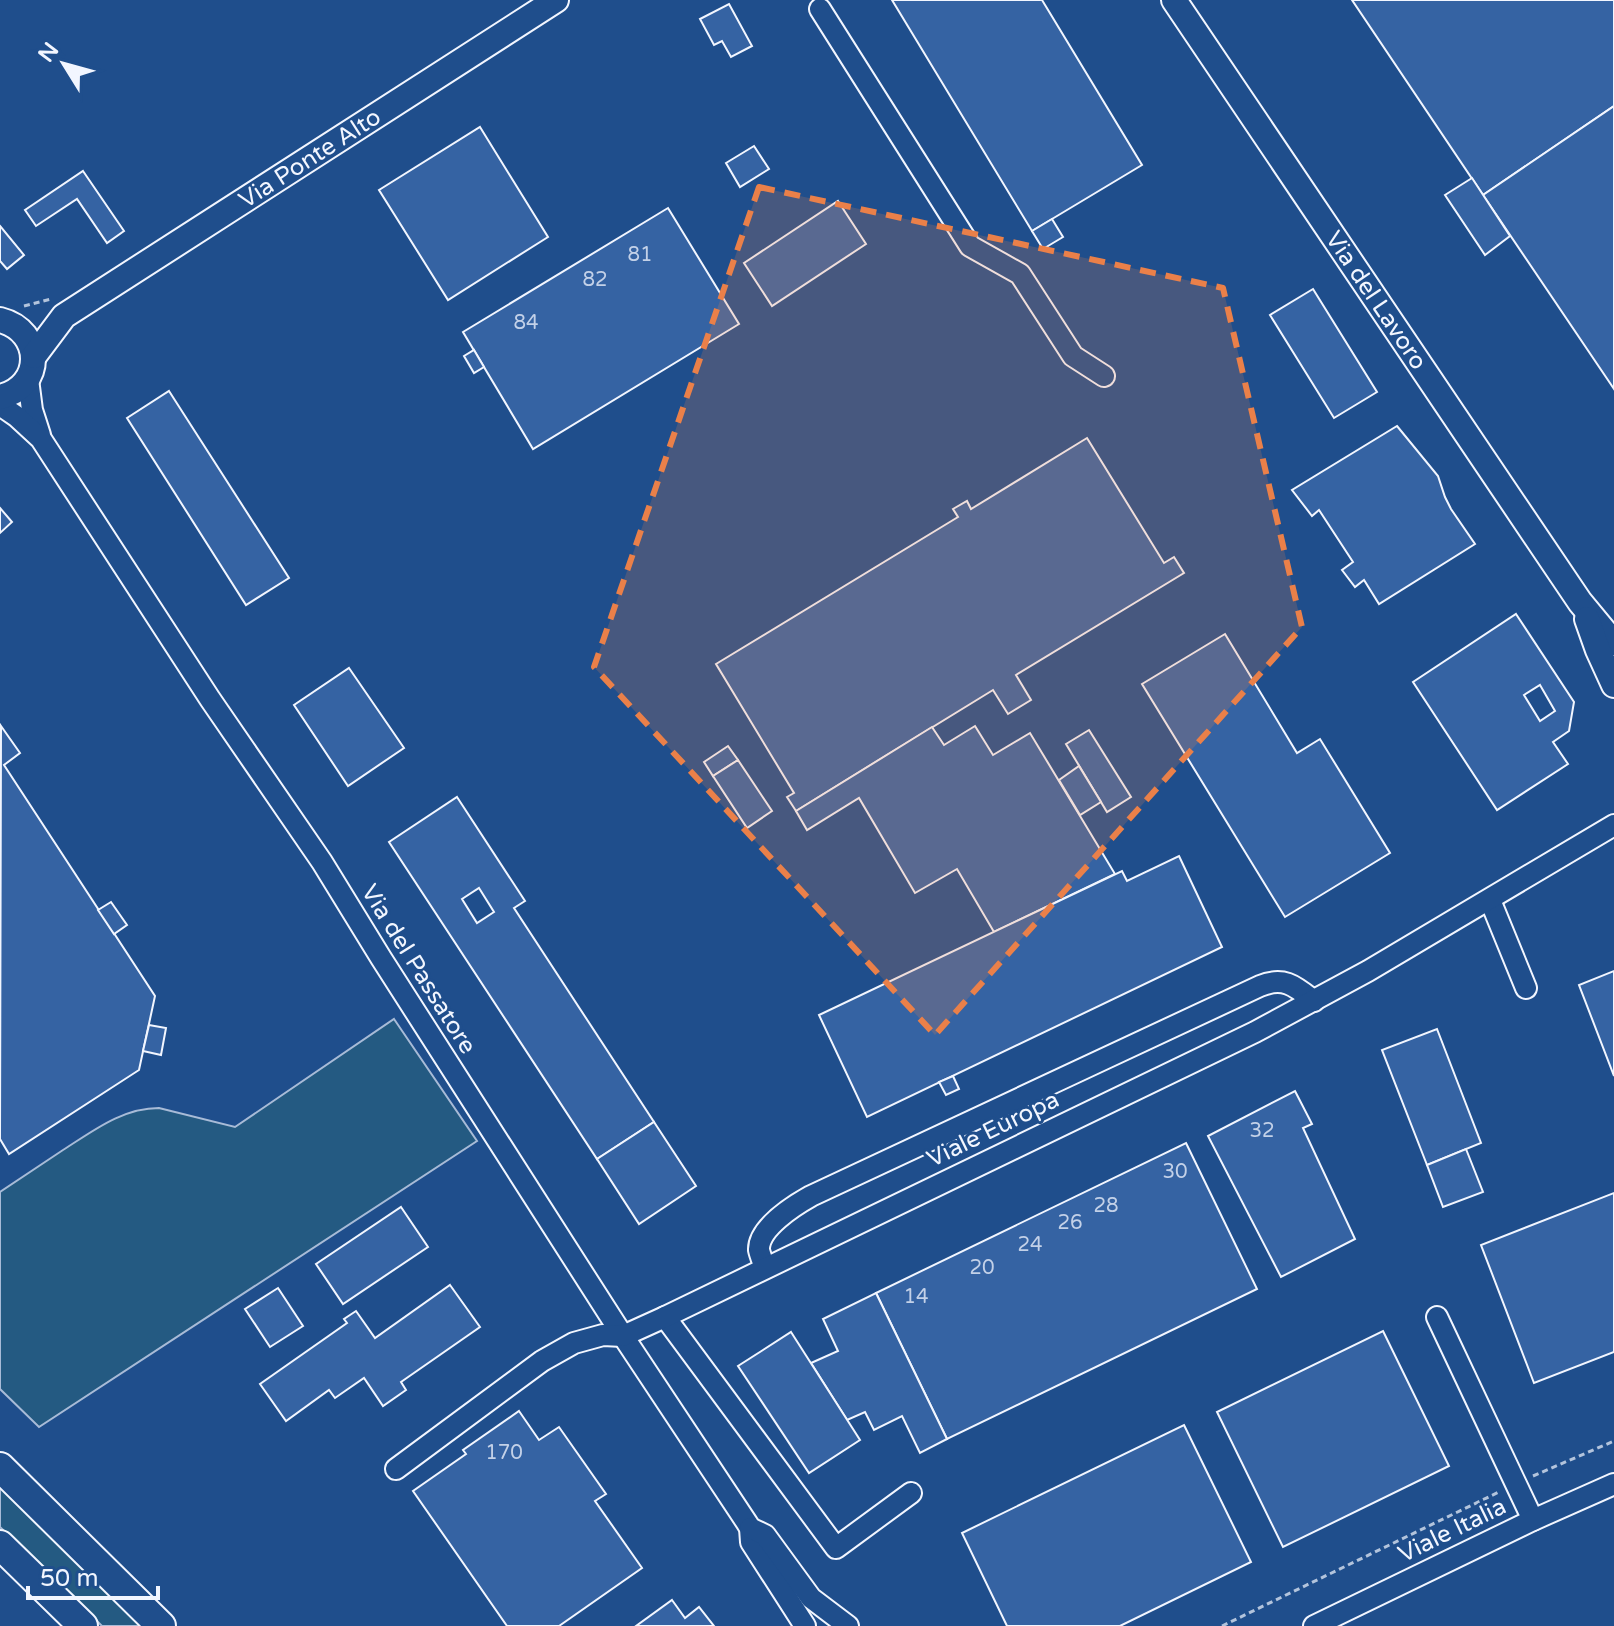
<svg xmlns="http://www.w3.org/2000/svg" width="1614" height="1626" viewBox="0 0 1614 1626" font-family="'Varela Round',sans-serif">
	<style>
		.green { fill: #245a82; stroke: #a8bbd7; stroke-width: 2 }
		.building { fill: #3563a3; stroke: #f2f6ff; stroke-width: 2; fill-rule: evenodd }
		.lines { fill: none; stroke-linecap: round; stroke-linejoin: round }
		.minor-casing { stroke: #f2f6ff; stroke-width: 24 }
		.major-casing { stroke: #f2f6ff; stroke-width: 28 }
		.highway-casing { stroke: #f2f6ff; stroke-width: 32 }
		.path { stroke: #b3c4dc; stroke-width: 3; stroke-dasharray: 6 4; stroke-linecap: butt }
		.minor { stroke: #1f4e8c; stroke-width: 20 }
		.major { stroke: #1f4e8c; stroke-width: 24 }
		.highway { stroke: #1f4e8c; stroke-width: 28 }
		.marked { fill: #ea8049; fill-opacity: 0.2; stroke: #ea8049; stroke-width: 6; stroke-dasharray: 16 10; stroke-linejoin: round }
		.labels { text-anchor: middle; stroke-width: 6; stroke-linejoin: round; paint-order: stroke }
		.number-label { font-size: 20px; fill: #c3d1e8 }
		.street-label { font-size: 24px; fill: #f2f6ff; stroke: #1f4e8c }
	</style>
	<rect width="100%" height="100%" fill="#1f4e8c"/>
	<g class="green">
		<path d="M 394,1019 L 477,1141 L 39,1427 L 0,1389 L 0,1192 C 21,1178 42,1164 63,1150 C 93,1131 122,1108 159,1108 L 235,1127 Z"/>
		<polygon points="0,1487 143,1626 102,1626 0,1527"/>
	</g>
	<g class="building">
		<polygon points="892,0 1042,0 1142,165 1032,231"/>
		<polygon points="1352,0 1614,0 1614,106 1483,195"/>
		<polygon points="729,4 752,46 731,57 722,41 714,45 700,19"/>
		<polygon points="1614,106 1614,389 1483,195"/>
		<polygon points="480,127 548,237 448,300 379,190"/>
		<polygon points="754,146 769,169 740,187 726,163"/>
		<polygon points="83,171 124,231 107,243 77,199 36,226 25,210"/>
		<polygon points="1472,178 1510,236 1485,255 1445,195"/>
		<polygon points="838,201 866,244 772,306 744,263"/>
		<polygon points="668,208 739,324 533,449 463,332"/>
		<polygon points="1052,219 1063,237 1043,249 1032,231"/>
		<polygon points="0,226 24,255 7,269 0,261"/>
		<polygon points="1313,289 1377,392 1334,418 1270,315"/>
		<polygon points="474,350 484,367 474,373 464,356"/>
		<polygon points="169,391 289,578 246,605 127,418"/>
		<polygon points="1397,426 1438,476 1445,497 1451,509 1475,544 1379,604 1364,580 1355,587 1342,570 1353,562 1319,510 1312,516 1292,490"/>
		<polygon points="1087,438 1164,563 1174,557 1184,573 1016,675 1031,700 1008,714 993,690 796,811 787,797 794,793 716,664 958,517 953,509 967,501 971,509"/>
		<polygon points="0,508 12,522 0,533"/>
		<path d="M 1516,614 L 1574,702 L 1569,731 L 1553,742 L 1568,764 L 1497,810 L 1413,682 ZM 1540,685 L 1555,711 L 1540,721 L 1524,695 Z"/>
		<polygon points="1225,634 1297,753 1320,739 1390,853 1285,917 1142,684"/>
		<polygon points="349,668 404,748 348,786 294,705"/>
		<polygon points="1,726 20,753 4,765 155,996 139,1070 9,1154 0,1139"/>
		<polygon points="975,726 993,755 1030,733 1115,874 994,932 957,869 915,893 859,798 807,830 796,811 932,727 944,745"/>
		<polygon points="1089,730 1131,797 1107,812 1066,744"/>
		<polygon points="728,746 738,760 713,776 704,762"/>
		<polygon points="738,760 772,811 747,828 713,776"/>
		<polygon points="1079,766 1101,802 1080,815 1059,780"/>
		<path d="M 457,797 L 525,901 L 514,908 L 654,1122 L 597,1159 L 389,842 ZM 479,888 L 494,912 L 477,923 L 462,899 Z"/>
		<polygon points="1179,856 1222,947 867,1117 819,1015 1122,871 1127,881"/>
		<polygon points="111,902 127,925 114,934 98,910"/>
		<polygon points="1614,971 1614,1076 1579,985"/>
		<polygon points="149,1025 166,1028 161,1055 143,1051"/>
		<polygon points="1437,1029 1481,1143 1427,1165 1382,1050"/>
		<polygon points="953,1076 959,1089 946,1095 939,1082"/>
		<polygon points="1295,1091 1312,1124 1303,1128 1355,1239 1281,1277 1208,1136"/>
		<polygon points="654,1122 696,1186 639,1224 597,1159"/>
		<polygon points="1186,1143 1257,1289 947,1439 876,1293"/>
		<polygon points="1466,1149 1483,1192 1443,1207 1427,1165"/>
		<polygon points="1614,1193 1614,1352 1534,1383 1481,1245"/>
		<polygon points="401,1207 428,1247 343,1304 316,1264"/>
		<polygon points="450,1285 480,1327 401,1382 406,1390 383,1406 364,1378 335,1398 329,1390 286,1421 260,1384 347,1323 344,1319 356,1311 375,1338"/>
		<polygon points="278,1288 303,1326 270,1347 245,1309"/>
		<polygon points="876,1293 947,1439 920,1453 902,1416 874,1430 865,1412 847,1420 811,1363 838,1351 823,1319"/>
		<polygon points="1383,1331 1449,1466 1283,1547 1217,1412"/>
		<polygon points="791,1332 860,1440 809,1473 738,1366"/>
		<polygon points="519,1411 539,1440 559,1427 606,1494 595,1501 642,1568 559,1626 507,1626 413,1491 466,1454 463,1450"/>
		<polygon points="1184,1425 1251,1562 1120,1626 1007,1626 962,1533"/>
		<polygon points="672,1600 685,1618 699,1607 714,1626 636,1626"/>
	</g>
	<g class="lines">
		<g class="minor-casing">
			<g id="minor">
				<polyline points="820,9 970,246 1020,274 1073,356 1104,376"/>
				<polyline points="28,379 32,410 40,435"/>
				<polyline points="0,405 16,416 41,439 210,699 322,862 381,958 623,1336 747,1523 750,1528 751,1542 805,1626"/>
				<polyline points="1490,900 1526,988"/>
				<path d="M 765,1268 C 763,1262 760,1255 759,1250 C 758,1228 795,1205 811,1196 L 1260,986 C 1284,976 1295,986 1314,1001"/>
				<polyline points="665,1317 836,1548 911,1493"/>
				<polyline points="1437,1317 1533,1520"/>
				<polyline points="396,1469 542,1361 574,1343 603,1335 623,1336 665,1317 1255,1032 1368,971 1614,825"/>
				<polyline points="750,1528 765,1535 811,1598 848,1626"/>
				<polyline points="1314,1626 1533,1520 1614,1484"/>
			</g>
		</g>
		<g class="major-casing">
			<g id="major">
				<path id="s1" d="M 1174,0 L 1580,602 L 1614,643"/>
				<path d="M 0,320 C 44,331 44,387 0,397"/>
				<path id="s2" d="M 34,356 L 64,316 L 556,0"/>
				<polyline points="1587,619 1598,650 1614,685"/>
			</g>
		</g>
		<g class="highway-casing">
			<g id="highway">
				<polyline points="0,1467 161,1626"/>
				<polyline points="0,1545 83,1626"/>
			</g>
		</g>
		<g class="path">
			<polyline points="24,306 51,299"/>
			<polyline points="1533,1476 1614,1441"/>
			<polyline points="1222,1626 1501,1491"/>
		</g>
		<use href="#minor" class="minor"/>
		<use href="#major" class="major"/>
		<use href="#highway" class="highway"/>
	</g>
	<path class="marked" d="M 759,187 L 1223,288 L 1302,627 L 935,1035 L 594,667 Z"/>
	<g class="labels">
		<g class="number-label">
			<text x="640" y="261">81</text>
			<text x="595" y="286">82</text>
			<text x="526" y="329">84</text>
			<text x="1262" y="1137">32</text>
			<text x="1175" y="1178">30</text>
			<text x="1106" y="1212">28</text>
			<text x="1070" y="1229">26</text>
			<text x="1030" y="1251">24</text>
			<text x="982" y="1274">20</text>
			<text x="916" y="1303">14</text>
			<text x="504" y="1459">170</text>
		</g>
		<g class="street-label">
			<text dy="8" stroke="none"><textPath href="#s2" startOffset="342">Via Ponte Alto</textPath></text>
			<text dy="8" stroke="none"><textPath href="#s1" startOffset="362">Via del Lavoro</textPath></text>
			<text transform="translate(419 969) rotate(58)" y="8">Via del Passatore</text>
			<text transform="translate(993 1129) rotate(-26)" y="8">Viale Europa</text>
			<text transform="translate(1452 1530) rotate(-26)" y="8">Viale Italia</text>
		</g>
	</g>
	<g transform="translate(64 64) rotate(307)" stroke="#1f4e8c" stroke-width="6" paint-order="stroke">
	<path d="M0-6L14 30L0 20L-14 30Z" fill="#f2f6ff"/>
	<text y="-12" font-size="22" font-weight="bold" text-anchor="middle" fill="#f2f6ff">N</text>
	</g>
	<path d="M28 1586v12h130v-12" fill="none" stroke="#f2f6ff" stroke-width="4"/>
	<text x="40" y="1586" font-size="24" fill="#f2f6ff" stroke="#1f4e8c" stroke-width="6" paint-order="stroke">50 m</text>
</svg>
